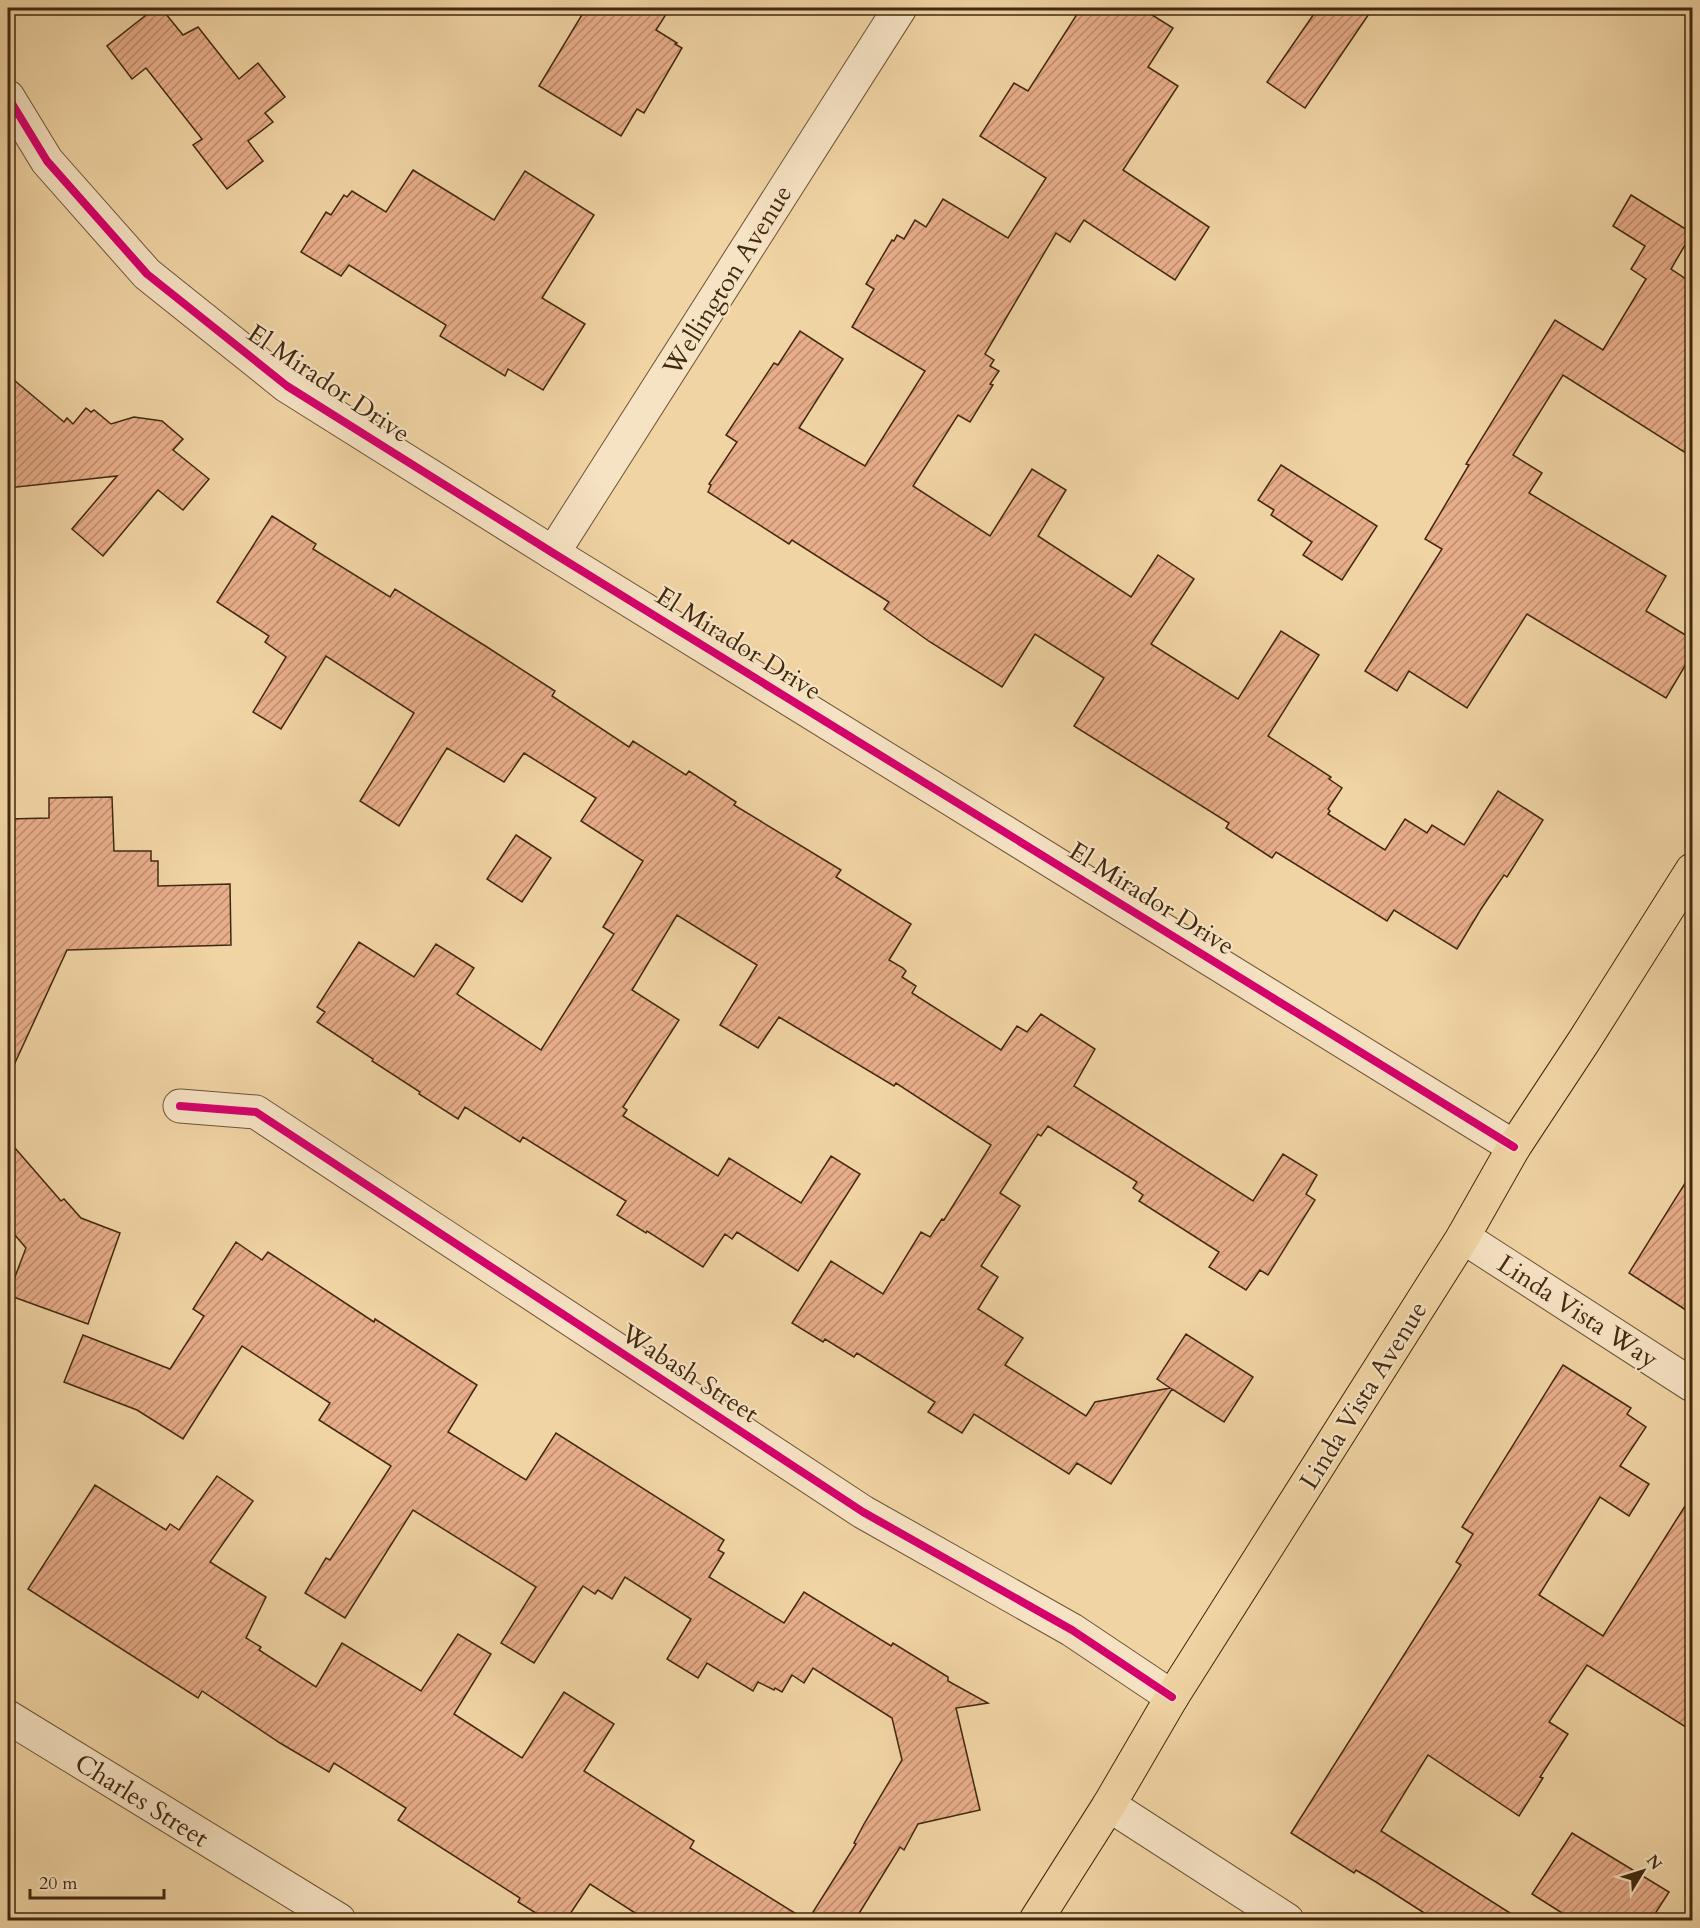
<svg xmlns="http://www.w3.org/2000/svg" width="1700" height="1928" viewBox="0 0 1700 1928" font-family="Cardo,serif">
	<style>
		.building { fill: url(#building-hatch); stroke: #412911; stroke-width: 1.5 }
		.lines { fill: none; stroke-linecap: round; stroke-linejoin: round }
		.minor-casing { stroke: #6d5436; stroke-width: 35 }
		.major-casing { stroke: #412911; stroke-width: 35 }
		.minor { stroke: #f6e3c4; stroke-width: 33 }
		.major { stroke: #f1d4a4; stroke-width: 33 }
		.cycleway-casing { stroke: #f6e3c4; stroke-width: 11 }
		.cycleway { stroke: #d6006c; stroke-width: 8 }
		.labels { text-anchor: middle; stroke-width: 4.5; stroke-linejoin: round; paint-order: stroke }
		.street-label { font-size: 26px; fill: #412911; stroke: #f6e3c4 }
	</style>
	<defs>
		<pattern id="building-hatch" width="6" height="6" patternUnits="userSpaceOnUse" patternTransform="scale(1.5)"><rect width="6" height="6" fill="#e8ad8a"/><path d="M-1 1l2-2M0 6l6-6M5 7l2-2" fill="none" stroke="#be8d6f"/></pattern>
	</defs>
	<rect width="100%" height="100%" fill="#f1d4a4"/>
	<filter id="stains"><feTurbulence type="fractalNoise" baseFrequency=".00333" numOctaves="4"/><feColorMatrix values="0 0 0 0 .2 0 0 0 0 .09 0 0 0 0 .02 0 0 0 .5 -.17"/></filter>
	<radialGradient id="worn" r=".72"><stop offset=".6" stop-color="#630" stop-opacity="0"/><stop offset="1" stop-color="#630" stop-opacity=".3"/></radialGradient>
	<g class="building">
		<polygon points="155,8 161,8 183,35 198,27 239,79 258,63 285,97 265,113 273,122 248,141 263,161 227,189 193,145 202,139 146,68 132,79 107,46"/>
		<polygon points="586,8 670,8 656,30 677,43 675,44 682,48 644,113 637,109 621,136 539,86"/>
		<polygon points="1081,8 1141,8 1173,28 1148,67 1178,86 1123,170 1209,227 1175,280 1084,220 1070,242 1056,233 985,354 994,360 990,366 999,371 990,384 993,385 970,422 958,415 913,486 990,536 1032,469 1066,490 1038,536 1131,597 1158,555 1194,579 1151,644 1238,699 1281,631 1319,655 1268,736 1331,777 1329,779 1342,788 1328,809 1330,811 1328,814 1385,850 1405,819 1427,833 1432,825 1464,845 1498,791 1543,820 1507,877 1504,875 1481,909 1457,949 1394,910 1387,921 1276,852 1272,858 1226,828 1229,823 1074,726 1104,678 1035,634 1002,687 930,642 884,609 889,602 792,540 789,544 708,492 711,485 709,484 737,442 726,435 774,363 778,365 800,331 843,359 799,428 865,466 925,371 852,327 874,289 866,284 892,240 894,241 897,235 904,239 915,220 926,227 943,199 1008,238 1046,178 980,136 1014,83 1028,91"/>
		<polygon points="1318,8 1373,8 1305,108 1267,82"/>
		<polygon points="413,170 494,220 525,171 594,215 542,298 585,324 543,390 508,369 505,376 440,336 446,325 349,265 341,276 301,252 326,212 331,215 344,195 347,197 352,191 386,212"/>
		<polygon points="1631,195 1692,233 1671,269 1692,283 1692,457 1563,375 1513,455 1542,473 1529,493 1666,576 1646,611 1692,639 1692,654 1666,698 1527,614 1467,708 1409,671 1397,691 1365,671 1442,549 1425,539 1469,465 1466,464 1555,320 1603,350 1646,279 1631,269 1645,246 1613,226"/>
		<polygon points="8,375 64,422 67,418 73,424 86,408 91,412 94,410 111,424 134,417 162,421 183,439 173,450 209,479 183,510 158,490 103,556 72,529 117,476 8,488"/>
		<polygon points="1281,465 1377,526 1342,580 1303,555 1312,542 1271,515 1274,510 1258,500"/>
		<polygon points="272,516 316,544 313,549 390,597 395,589 487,647 555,691 552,696 629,747 633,741 686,775 689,771 736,802 734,805 841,870 836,877 911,924 889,960 903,968 906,971 902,977 916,986 912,993 1001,1050 1017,1026 1027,1032 1041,1014 1095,1049 1074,1086 1253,1201 1283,1154 1317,1175 1306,1194 1315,1200 1268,1275 1260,1270 1246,1290 1209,1267 1219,1252 1139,1201 1143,1195 1133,1188 1137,1182 1048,1126 1041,1136 1038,1134 1000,1193 1020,1206 981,1266 998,1277 978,1309 1023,1338 1005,1365 1086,1416 1095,1402 1170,1388 1157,1379 1186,1334 1253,1377 1224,1422 1172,1389 1111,1484 1077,1463 1069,1474 974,1414 962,1433 928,1412 935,1402 857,1353 854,1357 825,1339 823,1342 792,1323 831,1261 883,1294 921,1232 930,1237 942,1219 944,1220 991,1145 896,1083 894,1086 779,1017 758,1048 720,1025 757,965 677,915 632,990 679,1020 623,1107 627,1110 623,1116 718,1176 729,1158 801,1203 831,1156 860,1174 798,1271 737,1232 732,1239 725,1234 703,1267 647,1231 646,1233 617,1215 626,1201 523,1137 520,1142 465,1107 458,1119 419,1094 420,1092 372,1061 373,1059 317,1022 325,1012 317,1007 359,942 414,977 436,944 474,968 457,994 541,1050 614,934 603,927 643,861 581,821 596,798 524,753 504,782 447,748 399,826 360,801 414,713 326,656 281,729 253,712 286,657 265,642 269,636 217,602"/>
		<polygon points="112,797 114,851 151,851 151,861 158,861 158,886 230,884 231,945 67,950 8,1078 8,886 11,888 8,819 49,818 49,798"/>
		<polygon points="516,835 551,858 522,902 487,879"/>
		<polygon points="8,1140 61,1201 64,1199 81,1218 120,1233 88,1324 8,1295 26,1248 8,1227"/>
		<polygon points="1692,1172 1692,1314 1629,1273"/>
		<polygon points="236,1242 262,1260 268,1252 374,1322 375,1319 477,1385 448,1432 526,1480 556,1433 724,1540 718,1550 724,1553 709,1577 784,1623 804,1592 891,1646 893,1643 948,1677 948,1681 988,1703 956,1708 980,1810 918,1824 904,1850 900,1847 855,1920 808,1920 856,1844 854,1843 864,1824 902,1760 892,1718 813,1668 804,1683 792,1675 782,1692 775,1688 774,1690 758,1682 753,1691 707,1663 698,1678 667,1659 691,1619 625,1577 612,1599 598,1590 595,1594 583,1586 534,1663 501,1643 536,1587 413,1510 345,1618 305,1593 326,1558 330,1560 391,1466 319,1420 330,1403 242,1346 183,1439 137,1410 64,1382 83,1335 170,1369 204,1316 193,1309"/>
		<polygon points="1563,1365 1631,1408 1627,1414 1646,1427 1620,1466 1649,1484 1629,1516 1600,1497 1539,1595 1603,1636 1692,1495 1692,1731 1587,1665 1549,1722 1568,1734 1540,1777 1543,1778 1519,1816 1428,1755 1381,1831 1521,1920 1435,1920 1376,1882 1356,1870 1354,1873 1291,1833 1461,1565 1456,1562 1473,1534 1462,1527"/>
		<polygon points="217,1476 253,1501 210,1562 266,1597 246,1638 261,1647 259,1650 316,1687 342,1643 421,1691 458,1634 491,1654 454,1714 522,1758 564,1692 614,1724 584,1771 694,1841 690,1848 806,1920 646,1920 590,1884 566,1920 547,1920 518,1902 520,1898 398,1820 406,1808 334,1763 329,1772 280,1743 202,1691 198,1698 28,1589 95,1485 166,1530 170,1524 179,1530"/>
		<polygon points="1572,1833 1669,1892 1651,1920 1573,1920 1532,1894"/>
	</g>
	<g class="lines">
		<g class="minor-casing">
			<g id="minor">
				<polyline points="8,97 47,161 147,274 287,386 553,553 1514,1147"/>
				<polyline points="553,553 900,8"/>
				<polyline points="180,1106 256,1112 863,1512 1072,1630 1172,1697"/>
				<polyline points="1463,1237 1692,1385"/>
				<polyline points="8,1717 339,1920"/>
				<polyline points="1109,1805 1287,1920"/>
			</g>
		</g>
		<g class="major-casing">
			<polyline id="major" points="1036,1920 1109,1805 1172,1697 1463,1237 1514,1147 1584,1041 1692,870"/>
		</g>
		<use href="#minor" class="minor"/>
		<use href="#major" class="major"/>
		<g class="cycleway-casing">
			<g id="cycleway">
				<polyline points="8,97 47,161 147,274 287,386 553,553 1514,1147"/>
				<polyline points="180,1106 256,1112 863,1512 1072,1630 1172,1697"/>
			</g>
		</g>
		<use href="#cycleway" class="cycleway"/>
	</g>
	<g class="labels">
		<g class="street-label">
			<text transform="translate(727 280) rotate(-58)" y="9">Wellington Avenue</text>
			<text transform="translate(329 383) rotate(34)" y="9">El Mirador Drive</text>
			<text transform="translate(739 643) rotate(32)" y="9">El Mirador Drive</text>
			<text transform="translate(1152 898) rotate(32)" y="9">El Mirador Drive</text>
			<text transform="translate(1578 1311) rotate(33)" y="9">Linda Vista Way</text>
			<text transform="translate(690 1373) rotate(33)" y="9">Wabash Street</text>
			<text transform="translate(1363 1395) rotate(-58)" y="9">Linda Vista Avenue</text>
			<text transform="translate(142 1800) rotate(32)" y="9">Charles Street</text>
		</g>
	</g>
	<rect width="1700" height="1928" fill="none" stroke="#f1d4a4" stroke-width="30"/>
	<rect x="9" y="9" width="1682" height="1910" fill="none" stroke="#412911" stroke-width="3"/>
	<rect x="15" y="15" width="1670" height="1898" fill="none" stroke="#412911" stroke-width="1.5"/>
	<g transform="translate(1643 1871) rotate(52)" stroke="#f6e3c4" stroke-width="4.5" paint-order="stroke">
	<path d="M0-4.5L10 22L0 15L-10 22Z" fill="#412911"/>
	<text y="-9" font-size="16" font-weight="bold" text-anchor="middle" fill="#412911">N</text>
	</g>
	<path d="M30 1889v9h134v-9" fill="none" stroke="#412911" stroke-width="3"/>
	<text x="39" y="1889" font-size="18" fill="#412911" stroke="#f6e3c4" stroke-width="4.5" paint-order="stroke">20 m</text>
	<rect width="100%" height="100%" filter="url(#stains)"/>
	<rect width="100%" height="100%" fill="url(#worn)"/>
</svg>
